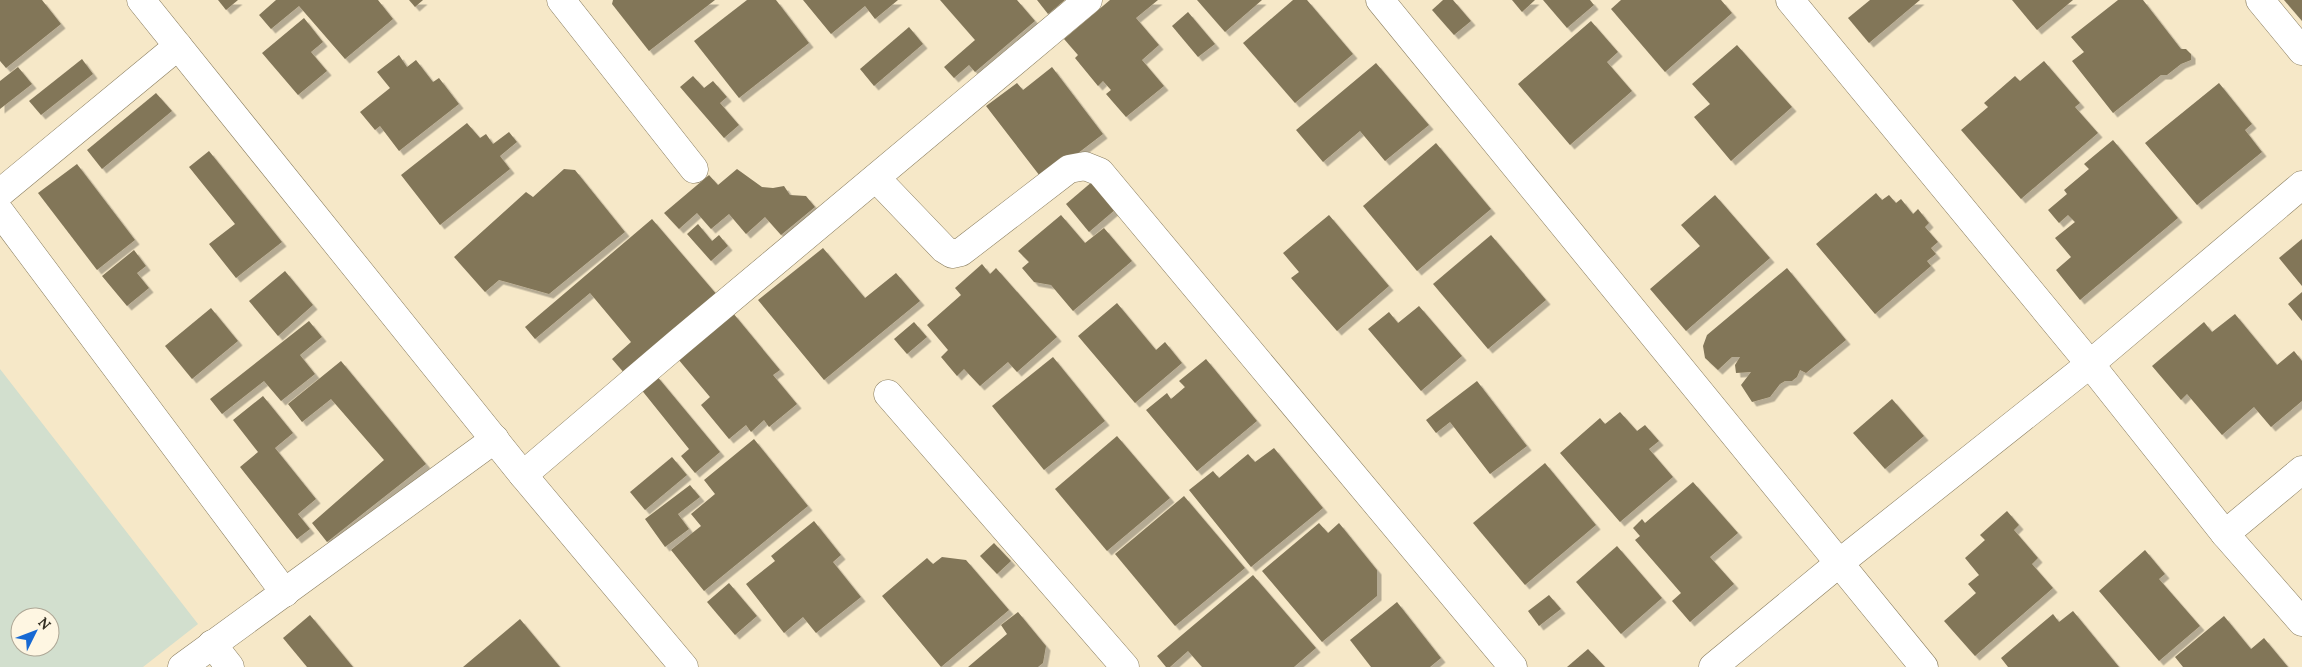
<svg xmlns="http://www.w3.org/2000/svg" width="2302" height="667" viewBox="0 0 2302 667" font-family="Lora,serif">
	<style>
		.green { fill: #d2dfce; fill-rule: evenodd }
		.building { fill: #827659; filter: url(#shadow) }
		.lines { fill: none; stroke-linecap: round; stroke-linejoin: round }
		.minor-casing { stroke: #897d5f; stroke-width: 29 }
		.minor { stroke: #fff; stroke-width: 28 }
	</style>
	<defs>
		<filter id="shadow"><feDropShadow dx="4.5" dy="4.5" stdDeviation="0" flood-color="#0004"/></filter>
	</defs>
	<rect width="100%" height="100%" fill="#f6e8c8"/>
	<path class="green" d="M 0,369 L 198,624 L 143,667 L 0,667 ZM 20,617 L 50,617 L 50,647 L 20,647 Z"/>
	<g class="building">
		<polygon points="0,0 42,0 61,24 6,68 0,61"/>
		<polygon points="218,0 238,0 226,10"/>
		<polygon points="276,0 378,0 393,19 345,59 299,6 271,29 259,15"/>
		<polygon points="409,0 423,0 415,7"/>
		<polygon points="613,0 715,0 649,51 612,4"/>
		<polygon points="747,0 776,0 809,43 739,98 694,41"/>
		<polygon points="803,0 898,0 875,19 865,6 831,34"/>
		<polygon points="940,0 1017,0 1035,21 975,72 969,65 954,78 944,67 975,40"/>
		<polygon points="1037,0 1065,0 1048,14"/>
		<polygon points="1110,0 1158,0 1136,18 1159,45 1142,60 1164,86 1126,117 1106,94 1111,90 1103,81 1098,86 1075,58 1078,55 1064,39"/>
		<polygon points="1197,0 1262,0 1225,32"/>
		<polygon points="1293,0 1307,0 1353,54 1295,103 1243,43"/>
		<polygon points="1443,0 1453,0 1471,21 1454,35 1432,10"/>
		<polygon points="1512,0 1535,0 1522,12"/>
		<polygon points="1543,0 1590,0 1594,5 1567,28"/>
		<polygon points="1621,0 1721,0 1732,13 1665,72 1611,9"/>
		<polygon points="1870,0 1920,0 1869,43 1848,18"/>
		<polygon points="2012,0 2073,0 2037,30"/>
		<polygon points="2118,0 2143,0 2181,49 2186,49 2191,54 2191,60 2181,64 2167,75 2161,75 2113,113 2072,61 2084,52 2071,37"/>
		<polygon points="2284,0 2302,0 2302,21"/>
		<polygon points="1188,12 1215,44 1198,57 1172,26"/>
		<polygon points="304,18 323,42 311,52 327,71 298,95 262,53"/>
		<polygon points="1591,21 1618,52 1607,62 1632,91 1570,145 1518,84"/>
		<polygon points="909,27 923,44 874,86 860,69"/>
		<polygon points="1737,45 1792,107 1731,161 1694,117 1710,104 1692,84"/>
		<polygon points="399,55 407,67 416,60 433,82 439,78 459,104 399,151 380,126 375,130 360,112 390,88 377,72"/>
		<polygon points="82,59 93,74 41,115 29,101"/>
		<polygon points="2044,61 2080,103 2075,107 2098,133 2021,199 1961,130 1988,107 1984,103 2015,76 2020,81"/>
		<polygon points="1376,63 1429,125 1385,161 1360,131 1323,162 1296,130"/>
		<polygon points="18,67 32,84 0,109 0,81"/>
		<polygon points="1052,67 1103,134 1043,180 986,106 1017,83 1023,90"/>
		<polygon points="693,76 704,88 713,81 727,97 720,103 739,125 724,138 680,87"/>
		<polygon points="2219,83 2252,124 2245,130 2262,152 2197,205 2145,143"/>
		<polygon points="156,93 172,111 102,169 87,150"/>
		<polygon points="467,123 480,138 486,134 493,144 509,132 517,142 500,156 510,169 440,225 401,175"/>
		<polygon points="2113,140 2178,218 2080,300 2056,270 2071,257 2055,238 2075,222 2068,215 2059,223 2048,210 2067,194 2064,190 2089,169 2084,164"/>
		<polygon points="1436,143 1491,209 1417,271 1363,206"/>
		<polygon points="209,151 282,242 236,278 209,244 235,224 189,167"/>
		<polygon points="77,164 135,240 97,270 38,193"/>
		<polygon points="564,169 575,170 625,232 549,294 499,280 485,292 454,257 526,192 533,197"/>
		<polygon points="737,169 762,187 773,188 784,186 790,195 806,196 815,207 781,235 765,217 746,234 729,214 711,229 697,213 679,229 664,213 709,175 718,185"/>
		<polygon points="1093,181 1116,209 1089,232 1066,204"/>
		<polygon points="1876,193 1882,200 1889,195 1896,203 1901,199 1913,214 1918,209 1929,223 1925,227 1938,242 1931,248 1936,254 1927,261 1931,266 1875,314 1816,244"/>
		<polygon points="1715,195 1770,258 1686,331 1650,289 1700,246 1681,225"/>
		<polygon points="1061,215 1085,243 1104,228 1132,261 1073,311 1051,285 1034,282 1022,268 1029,262 1018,251"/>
		<polygon points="1329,215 1389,286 1337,331 1291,278 1299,272 1283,253"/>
		<polygon points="652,219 718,296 626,375 612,359 631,342 590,293 535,339 525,327"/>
		<polygon points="698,224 712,241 719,235 728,246 711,261 687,234"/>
		<polygon points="1491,235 1546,300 1488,349 1433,284"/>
		<polygon points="2302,239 2302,286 2279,258"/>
		<polygon points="823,248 865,298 896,273 920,301 824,380 758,300"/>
		<polygon points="134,250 146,266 137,273 149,288 127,306 102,276"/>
		<polygon points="982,264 990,274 996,268 1057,337 1017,372 1008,362 980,386 964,369 957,376 941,357 948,350 927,325 961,295 955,288"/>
		<polygon points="1787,268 1846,340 1806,373 1800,370 1797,377 1792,381 1785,381 1780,384 1770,397 1752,402 1741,385 1751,372 1736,373 1735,365 1740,357 1732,357 1718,370 1705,358 1703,346 1707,335"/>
		<polygon points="285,271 313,305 278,336 249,301"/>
		<polygon points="2302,292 2302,321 2288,304"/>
		<polygon points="1117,303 1156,350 1165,342 1182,363 1135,403 1078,336"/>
		<polygon points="1419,306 1462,356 1421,391 1368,329 1389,312 1398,323"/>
		<polygon points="211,308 238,341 192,379 165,346"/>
		<polygon points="733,313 780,370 773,375 797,404 769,427 764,420 751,432 746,425 729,439 701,405 710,397 678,359"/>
		<polygon points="2235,314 2277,365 2294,351 2302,361 2302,401 2271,427 2254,407 2222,435 2187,394 2181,400 2152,366 2204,322 2212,332"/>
		<polygon points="309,321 322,337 300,355 315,374 281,401 264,381 222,414 210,399"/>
		<polygon points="914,322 927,337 907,354 894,339"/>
		<polygon points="1053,357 1105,421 1044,470 992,406"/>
		<polygon points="1206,359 1257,421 1197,471 1146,410 1167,393 1171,399 1185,387 1179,381"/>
		<polygon points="341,361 426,464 327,542 312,523 384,460 331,399 302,422 288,404"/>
		<polygon points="656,375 720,452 695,473 681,456 689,449 640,388"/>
		<polygon points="1477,381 1527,446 1490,474 1450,422 1436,433 1426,420"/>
		<polygon points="263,396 293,433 275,448 316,499 298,514 310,529 297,539 240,467 258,452 233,420"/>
		<polygon points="1892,399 1924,436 1885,469 1853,433"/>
		<polygon points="1620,412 1637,431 1645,425 1659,441 1649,449 1673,477 1620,522 1560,453 1600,418 1605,424"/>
		<polygon points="1117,436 1170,498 1107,551 1055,489"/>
		<polygon points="754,439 808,506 704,591 671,550 701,526 691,514 715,494 704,480"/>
		<polygon points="1274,448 1323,508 1251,567 1189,490 1213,471 1219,478 1248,454 1255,462"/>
		<polygon points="672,457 687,475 645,510 630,492"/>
		<polygon points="1545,463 1596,525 1525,585 1473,523"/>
		<polygon points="1693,482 1738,533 1710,557 1734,584 1690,622 1672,601 1681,593 1635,540 1640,536 1633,528 1642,519 1645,523"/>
		<polygon points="690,485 700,497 678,514 689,529 665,547 645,519"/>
		<polygon points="1184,496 1245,568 1175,626 1115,554"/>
		<polygon points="2007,511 2019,525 2014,530 2038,558 2032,564 2053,588 1975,656 1944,621 1976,593 1968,584 1979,575 1965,558 1985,540 1980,535"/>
		<polygon points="814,521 841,555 833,562 861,597 816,633 803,617 784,633 746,584 775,561 771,556"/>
		<polygon points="1319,523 1328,533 1339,523 1377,570 1377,596 1322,642 1262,571"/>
		<polygon points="994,543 1011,561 997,574 980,556"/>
		<polygon points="1617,546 1662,598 1621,634 1576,582"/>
		<polygon points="2145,550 2165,574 2159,579 2200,626 2159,661 2099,591"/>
		<polygon points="942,557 966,560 1009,610 941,667 882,596 927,558 933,564"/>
		<polygon points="1253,575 1316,648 1294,667 1202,667 1188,651 1170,667 1166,667 1157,656"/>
		<polygon points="729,583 757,616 735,635 707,602"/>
		<polygon points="1549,595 1561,609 1539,626 1528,611"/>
		<polygon points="1397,602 1441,658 1430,667 1371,667 1350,640"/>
		<polygon points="2073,611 2119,667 2008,667 2001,658 2053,614 2059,622"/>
		<polygon points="1018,612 1046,646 1043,663 1038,667 968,667 1007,634 1001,625"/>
		<polygon points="310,615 353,667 307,667 283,638"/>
		<polygon points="2224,616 2251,649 2264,638 2288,667 2183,667 2175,657"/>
		<polygon points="520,619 560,667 463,667"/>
		<polygon points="1588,649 1605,667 1567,667"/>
	</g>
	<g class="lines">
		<g class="minor-casing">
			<g id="minor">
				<polyline points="141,0 523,475 684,667"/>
				<polyline points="561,0 694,169"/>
				<polyline points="1380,0 1924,667"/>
				<polyline points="1790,0 2090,364 2225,534 2302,622"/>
				<polyline points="2260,0 2302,51"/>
				<polyline points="876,178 944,249 952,254 961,252 1069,169 1085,166 1100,172 1513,667"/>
				<polyline points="0,193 178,46"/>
				<polyline points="0,212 285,593"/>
				<polyline points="888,394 1125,667"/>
				<polyline points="523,475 678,343 1088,0"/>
				<polyline points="2225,534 2302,470"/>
				<polyline points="212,644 230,667"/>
				<polyline points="182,667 495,439"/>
				<polyline points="1713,667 1838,564 2090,364 2302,185"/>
			</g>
		</g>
		<use href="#minor" class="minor"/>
	</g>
	<g transform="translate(35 632) rotate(48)"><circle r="24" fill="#fef6e2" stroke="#aea796"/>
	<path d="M0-4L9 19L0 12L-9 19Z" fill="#1769d3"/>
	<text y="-8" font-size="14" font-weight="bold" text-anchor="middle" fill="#353024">N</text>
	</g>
</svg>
